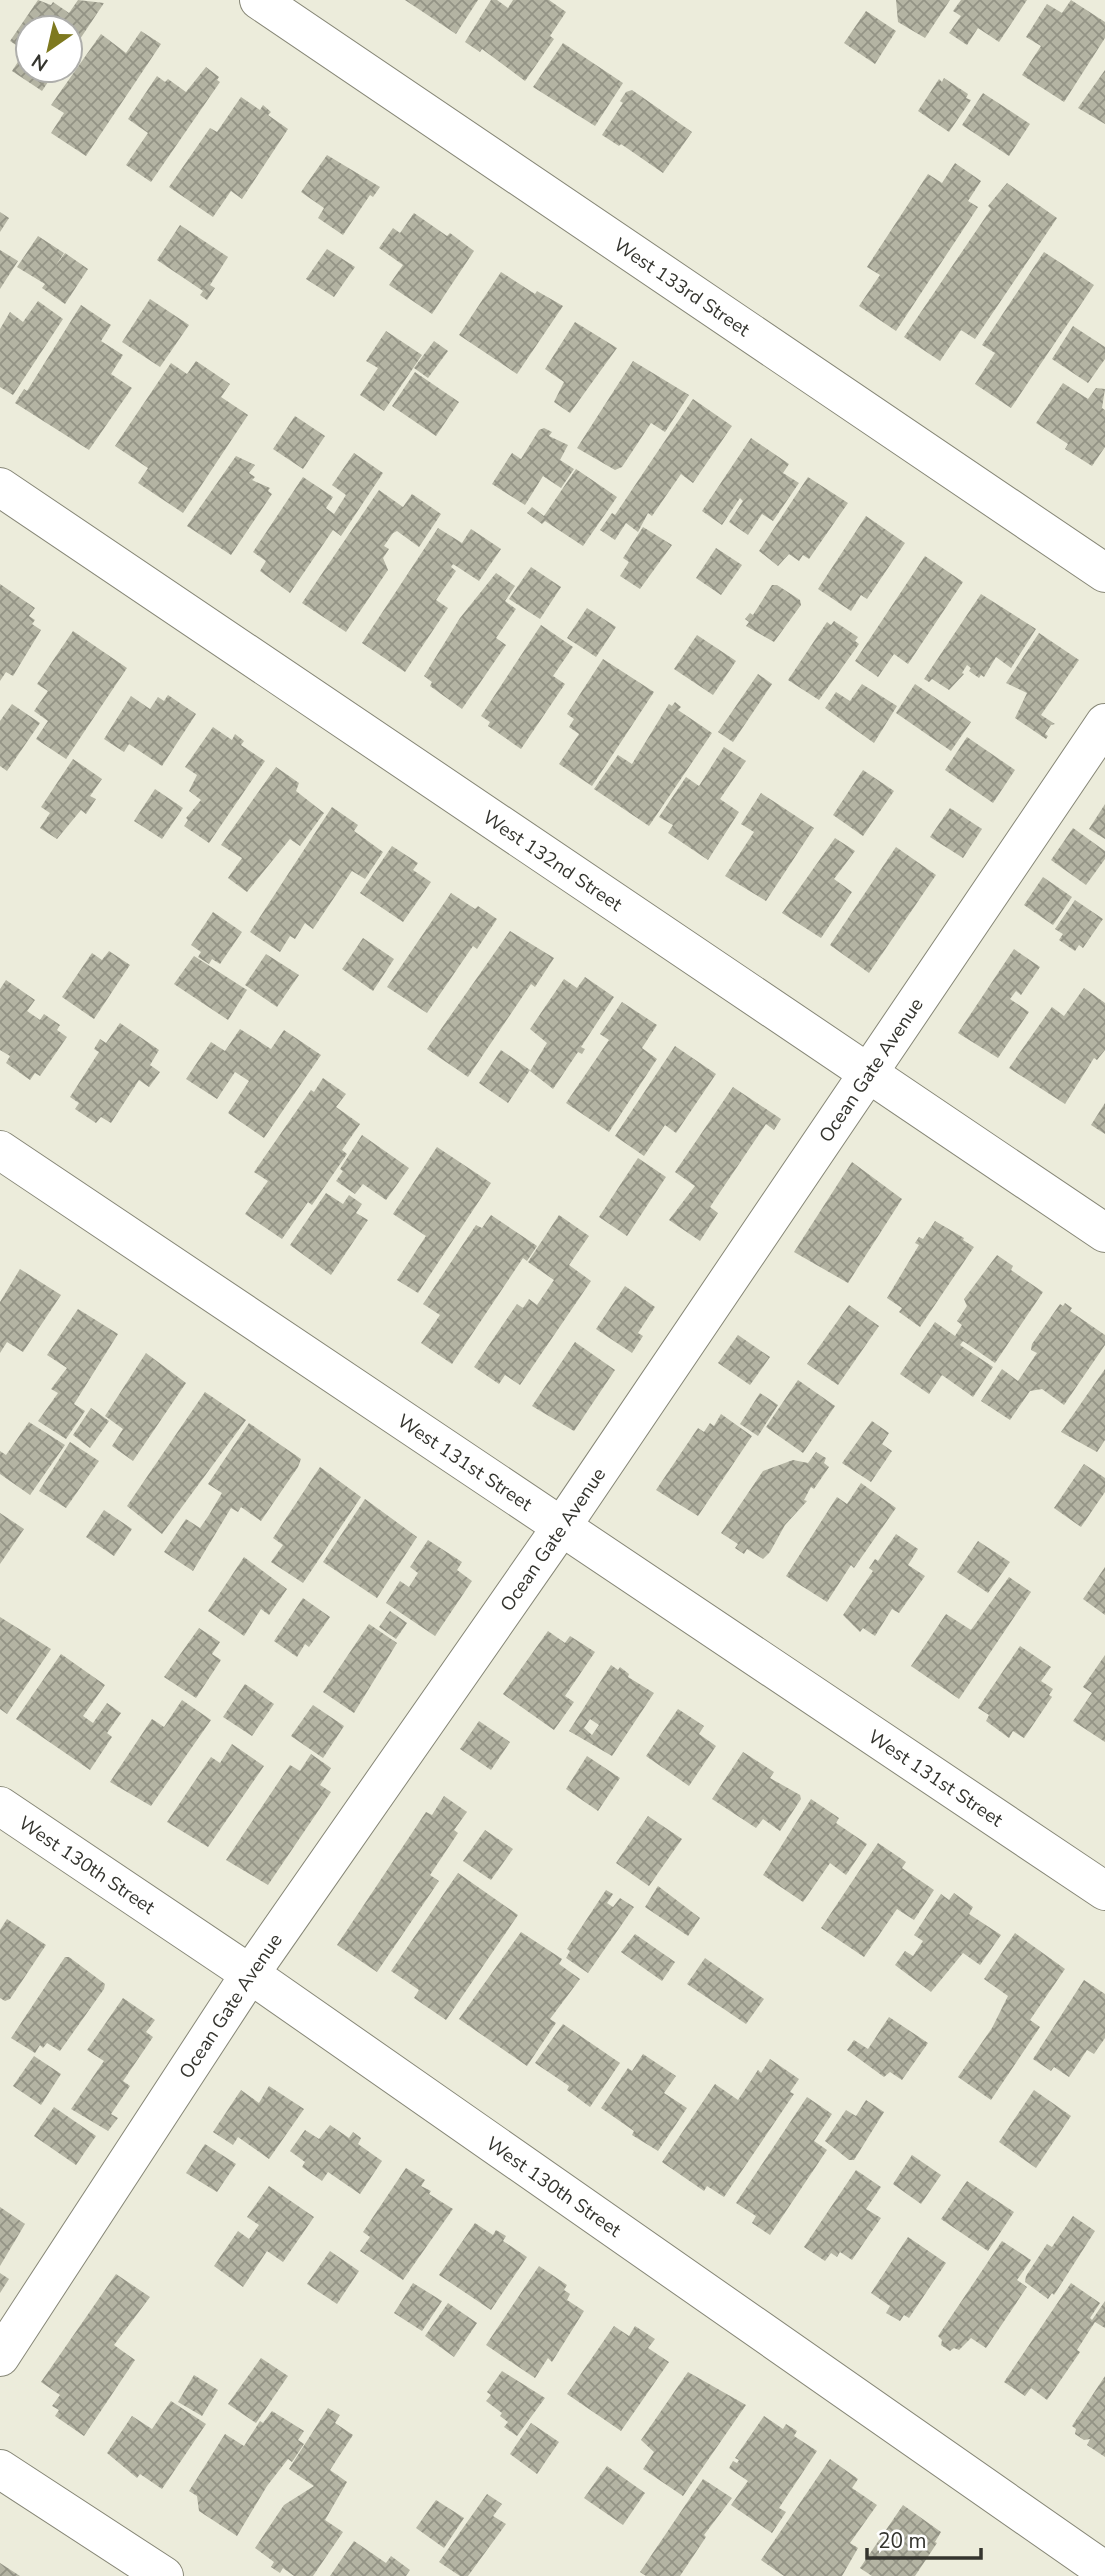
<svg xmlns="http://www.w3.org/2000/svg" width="1105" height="2576" viewBox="0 0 1105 2576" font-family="'Nunito Sans',sans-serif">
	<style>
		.building { fill: url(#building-cross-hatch); fill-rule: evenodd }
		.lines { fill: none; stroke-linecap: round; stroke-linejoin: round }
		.street-casing { stroke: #878777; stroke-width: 40 }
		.street { stroke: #fff; stroke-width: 38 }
		.labels { text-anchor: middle; stroke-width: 5; stroke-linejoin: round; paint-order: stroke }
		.street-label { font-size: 19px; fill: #34342e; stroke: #fff }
	</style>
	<defs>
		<pattern id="building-cross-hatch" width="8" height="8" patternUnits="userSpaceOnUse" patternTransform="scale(1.75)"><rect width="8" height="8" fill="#b4b4a3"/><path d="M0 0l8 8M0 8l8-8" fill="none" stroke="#939385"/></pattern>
	</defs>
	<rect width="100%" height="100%" fill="#ececdb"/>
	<g class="building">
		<polygon points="38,0 51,5 53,2 69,13 78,0 104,3 70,54 70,28 28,28 28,70 56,70 42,91 12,71 25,51 10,41"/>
		<polygon points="405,0 478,0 456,34"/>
		<polygon points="491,0 497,0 508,8 513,0 549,0 566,12 550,36 554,39 525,81 482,49 480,52 465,42"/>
		<polygon points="896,0 950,0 925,38 898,22"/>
		<polygon points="961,0 1027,0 999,42 978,28 967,45 949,33 961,16 953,11"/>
		<polygon points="1071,0 1105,22 1105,38 1064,102 1022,75 1041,46 1026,37 1047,4 1062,13"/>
		<polygon points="866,11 896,31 875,64 844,43"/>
		<polygon points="141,31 161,44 86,156 51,133 64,113 51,105 101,34 126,53"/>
		<polygon points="563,43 623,83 595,126 533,87"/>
		<polygon points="206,67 219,77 217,80 220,82 151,182 126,165 148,133 128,119 157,76 165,82 168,79 186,92"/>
		<polygon points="1105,70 1105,124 1078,108"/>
		<polygon points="944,78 968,94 966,98 971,100 949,132 918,111 939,79 942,82"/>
		<polygon points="632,90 692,132 663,173 621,144 619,146 602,135 623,103 620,101 626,92"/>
		<polygon points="983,93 1030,124 1009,156 962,125"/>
		<polygon points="241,97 260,110 263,105 271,112 268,115 288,129 242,199 231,191 213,217 169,187 210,128 217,132"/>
		<polygon points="327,155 380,187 373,197 370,195 343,235 318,218 324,208 301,192"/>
		<polygon points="955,163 981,181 968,201 978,207 896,331 859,306 880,275 867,267 928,174 942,183"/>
		<polygon points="1007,183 1057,218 975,339 961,330 940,361 904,337 991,209 988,206"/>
		<polygon points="0,212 9,218 0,232"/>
		<polygon points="414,213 447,236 450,233 474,251 432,314 389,285 403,265 379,248 393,228 400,233"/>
		<polygon points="180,225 228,257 210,285 215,288 207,300 200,295 203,291 157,260"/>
		<polygon points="38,236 64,253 55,267 65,253 88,269 65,304 42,288 45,284 17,267"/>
		<polygon points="327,249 355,267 334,297 306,279"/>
		<polygon points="0,250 18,261 0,289"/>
		<polygon points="1044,252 1094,285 1011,408 975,384 995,353 982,345"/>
		<polygon points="501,272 535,294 537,291 563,306 517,374 459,335"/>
		<polygon points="150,299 189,325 160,367 122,342"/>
		<polygon points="38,301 63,319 13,395 0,387 0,329 10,312 23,322"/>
		<polygon points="81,305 111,325 101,341 123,355 111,374 132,388 89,450 15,403 24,389 27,391"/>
		<polygon points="575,322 617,348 570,413 554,402 564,382 545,369"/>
		<polygon points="1073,326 1105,347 1105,359 1088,383 1052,359"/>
		<polygon points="386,331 422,355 384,411 360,395 378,368 366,361"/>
		<polygon points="434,341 448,351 428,378 414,368"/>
		<polygon points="196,361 230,384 221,397 248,415 183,513 138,483 148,468 115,446 171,363 187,374"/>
		<polygon points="633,361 689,395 665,432 651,423 622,467 615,470 577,448"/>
		<polygon points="415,372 459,402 436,436 392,406"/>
		<polygon points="1063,383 1088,399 1096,388 1105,389 1102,408 1105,410 1105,447 1092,466 1065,449 1068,444 1036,423"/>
		<polygon points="693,399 732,426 693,483 681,474 652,516 648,513 638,532 626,523 615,540 600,530 612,513 615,515"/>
		<polygon points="295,416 325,436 303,469 273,449"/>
		<polygon points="544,428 552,432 549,436 568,445 560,460 574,469 561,488 543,476 525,505 492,484 512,453 521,459 539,430"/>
		<polygon points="751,438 789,464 783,473 799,483 773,521 762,514 748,535 729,522 743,501 740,498 722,525 702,511"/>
		<polygon points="354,453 383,473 341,536 333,530 290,593 260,571 266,561 253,552 303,477 333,497 326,508 334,514 346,495 332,485"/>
		<polygon points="236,456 255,465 249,473 255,477 252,480 270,488 268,491 272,494 231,555 187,526"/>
		<polygon points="576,469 617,497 583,546 545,521 542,524 527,513 532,507 544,516"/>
		<polygon points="808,477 848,503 809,559 803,555 799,561 789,554 778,566 759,551"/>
		<polygon points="379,490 403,507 412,494 441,514 419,547 397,531 393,533 384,546 389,549 383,558 388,570 346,632 302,603"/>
		<polygon points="866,516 905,543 867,599 861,595 851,611 818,589"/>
		<polygon points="643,527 672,545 640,589 620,576 629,562 623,558"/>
		<polygon points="438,528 462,543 471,529 501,549 479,581 453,564 451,567 456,571 436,600 448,608 405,672 362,643"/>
		<polygon points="716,548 742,565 721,595 696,578"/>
		<polygon points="925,556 963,582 908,664 894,654 878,677 855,661"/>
		<polygon points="531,567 561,587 540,619 509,599"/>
		<polygon points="496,573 515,586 505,601 516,609 496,638 506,645 462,709 430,686 432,682 424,676 460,618"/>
		<polygon points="0,584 35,608 29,616 35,620 32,624 41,630 13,676 6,672 0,681"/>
		<polygon points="772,585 777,585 800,600 801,605 774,642 746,626 749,622 745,619 750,613 753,615"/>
		<polygon points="981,594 1036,629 1011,668 996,657 984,677 981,675 979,678 969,671 971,668 967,665 962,673 964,674 949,690 932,679 929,682 924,679"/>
		<polygon points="587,608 616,627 596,657 567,638"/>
		<polygon points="834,621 858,637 855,641 859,644 819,700 788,680 827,622 831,625"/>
		<polygon points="541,625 573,647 553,676 565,684 521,749 488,726 490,722 481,716"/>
		<polygon points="73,631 127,668 66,759 36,739 48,721 34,711 48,691 37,684"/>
		<polygon points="1039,633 1079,660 1041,715 1055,724 1051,725 1045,734 1048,736 1046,739 1015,718 1027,693 1006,683"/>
		<polygon points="697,635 736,661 713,695 674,669"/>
		<polygon points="603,659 654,692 592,786 559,764 579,734 569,727 574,719 567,714"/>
		<polygon points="758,674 772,684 733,742 718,732"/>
		<polygon points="862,684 897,706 874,743 825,708 836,692 850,701"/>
		<polygon points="915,684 971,722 951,751 896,713"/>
		<polygon points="168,695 196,714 162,766 129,744 124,752 104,739 131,696 150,709 158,697 164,701"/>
		<polygon points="675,702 681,707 678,710 712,733 649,826 594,789 618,755 632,764 669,704 672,706"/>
		<polygon points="12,704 40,723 7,771 0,766 0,721"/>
		<polygon points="213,727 232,740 235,734 244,741 241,745 265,761 209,843 184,826 188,820 186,818 201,800 189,791 197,775 185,767"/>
		<polygon points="967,737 1015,770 993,803 945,770"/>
		<polygon points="724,747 746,761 720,799 739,812 708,860 668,833 673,825 659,817 686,777 699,786"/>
		<polygon points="73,759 102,779 90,796 96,799 86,814 81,810 57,839 40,828 50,813 41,807"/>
		<polygon points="276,767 299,783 296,791 324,813 300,846 290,839 247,892 228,878 242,858 221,845"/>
		<polygon points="863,770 894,791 863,836 833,815"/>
		<polygon points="155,789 183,808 162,839 134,821"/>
		<polygon points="761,793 814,828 766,901 725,876 754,832 741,824"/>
		<polygon points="1105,804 1105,839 1089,829"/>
		<polygon points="332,807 358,825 354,831 383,852 365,879 352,871 313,929 305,923 295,939 290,936 280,952 250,932"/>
		<polygon points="950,808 982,829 963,858 930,837"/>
		<polygon points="1073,828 1105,851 1105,859 1086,885 1051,860"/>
		<polygon points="835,838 855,851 834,879 852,892 821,938 782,913"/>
		<polygon points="392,846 418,863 413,870 431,882 403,922 360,893"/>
		<polygon points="896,847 936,875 869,973 830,945"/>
		<polygon points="1043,877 1072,897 1053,925 1024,905"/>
		<polygon points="451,893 475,909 478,906 497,919 477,949 473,946 427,1013 387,987"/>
		<polygon points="1075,900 1103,919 1083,948 1079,945 1075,951 1059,940 1063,934 1055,929"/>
		<polygon points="213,912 242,932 220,964 212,959 209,964 198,957 201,952 191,945"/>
		<polygon points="510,931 554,958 535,987 531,984 468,1077 427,1049"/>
		<polygon points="363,938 394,959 373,991 342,969"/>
		<polygon points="1014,949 1040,967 1021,995 1016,991 1010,999 1029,1012 998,1058 958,1033"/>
		<polygon points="109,951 130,965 94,1019 62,997 92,953 102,960"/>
		<polygon points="266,954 299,975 277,1007 245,985"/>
		<polygon points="194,956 247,990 228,1020 174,984"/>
		<polygon points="585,977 614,997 581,1047 585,1049 582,1054 578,1052 553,1089 530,1071 547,1043 530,1029 564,979 577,988"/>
		<polygon points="6,980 35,1000 27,1011 40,1020 44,1014 60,1025 57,1030 67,1037 40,1076 35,1073 30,1080 6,1063 10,1056 0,1050 0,989"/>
		<polygon points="1084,988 1105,1003 1105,1050 1097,1060 1094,1058 1065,1104 1009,1068 1052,1007 1064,1016"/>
		<polygon points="622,1002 657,1025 642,1048 657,1059 609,1132 566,1103 609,1040 600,1034"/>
		<polygon points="120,1023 159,1050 150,1065 160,1072 149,1087 139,1080 111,1123 101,1117 96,1123 75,1109 79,1103 70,1097 99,1052 94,1049 100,1039 106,1043"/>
		<polygon points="240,1029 271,1049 284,1030 321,1055 264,1138 228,1113 249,1081 235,1072 217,1099 186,1079 211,1042 225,1051"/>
		<polygon points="675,1046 716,1074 676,1133 665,1125 644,1156 615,1136"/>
		<polygon points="501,1050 530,1070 508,1103 479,1083"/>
		<polygon points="323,1078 346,1094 336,1107 360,1124 342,1150 347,1154 312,1205 308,1202 282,1239 245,1214 268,1181 254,1172 311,1090 314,1092"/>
		<polygon points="733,1087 781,1119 774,1130 766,1124 710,1207 718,1213 700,1241 669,1220 695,1186 675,1172"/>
		<polygon points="1105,1103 1105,1134 1091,1125"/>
		<polygon points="362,1135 409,1168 386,1200 363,1184 355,1194 336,1181 343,1171 340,1169"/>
		<polygon points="437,1147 491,1183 418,1293 397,1280 426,1236 393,1214"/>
		<polygon points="638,1158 666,1177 627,1236 599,1217"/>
		<polygon points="852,1162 902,1199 848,1283 794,1252"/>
		<polygon points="326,1193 343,1204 349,1195 362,1204 356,1213 368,1220 331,1275 290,1245"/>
		<polygon points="491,1215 537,1246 527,1261 523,1258 452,1364 421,1343 440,1315 423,1304 476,1225 482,1228"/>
		<polygon points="559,1215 589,1236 569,1265 591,1281 520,1385 505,1375 499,1384 474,1367 517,1304 523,1308 529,1299 537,1305 554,1280 528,1262"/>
		<polygon points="935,1221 964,1238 963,1240 974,1247 920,1327 899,1312 902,1308 887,1298 919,1245 915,1243 919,1237 923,1239"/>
		<polygon points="997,1255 1013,1266 1011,1270 1043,1292 995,1363 963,1341 960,1345 993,1367 973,1397 942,1375 929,1394 900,1374 935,1322 955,1336 962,1325 957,1321 967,1306 964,1299"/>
		<polygon points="20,1269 61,1295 23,1352 7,1342 0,1353 0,1302"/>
		<polygon points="625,1286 655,1307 638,1333 643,1336 632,1353 596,1329"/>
		<polygon points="1065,1303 1072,1308 1070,1311 1105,1335 1105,1345 1064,1405 1042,1389 1030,1391 1010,1420 981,1401 1002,1369 1018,1381 1037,1353 1031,1350 1032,1344 1060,1304 1063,1306"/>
		<polygon points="849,1305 879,1326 838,1385 807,1364"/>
		<polygon points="78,1309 118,1334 74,1404 85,1411 66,1439 38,1421 58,1393 51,1389 67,1368 47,1355"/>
		<polygon points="738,1335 770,1357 750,1385 718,1363"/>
		<polygon points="575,1342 615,1370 574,1431 532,1406"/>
		<polygon points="146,1353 186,1383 133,1461 112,1446 123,1429 105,1416"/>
		<polygon points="1105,1369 1105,1440 1097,1452 1061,1432"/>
		<polygon points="798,1380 835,1406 803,1453 766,1427"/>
		<polygon points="205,1392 246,1420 162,1534 127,1506"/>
		<polygon points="760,1393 778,1405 758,1436 740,1424"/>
		<polygon points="91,1408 109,1421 90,1448 73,1435"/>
		<polygon points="721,1414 752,1436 698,1516 656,1490 698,1428 704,1432 710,1423 714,1426"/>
		<polygon points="872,1421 889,1433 882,1444 892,1451 871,1482 842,1463"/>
		<polygon points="29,1422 65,1445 30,1495 0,1474 0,1451 6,1455"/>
		<polygon points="249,1423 301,1459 298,1467 261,1521 241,1507 238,1512 231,1508 193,1571 164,1552 186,1519 200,1528 209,1515 222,1493 208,1484"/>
		<polygon points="70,1442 99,1461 66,1508 39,1491"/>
		<polygon points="816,1452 826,1458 824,1463 829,1467 814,1489 811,1487 804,1500 807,1501 785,1525 770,1552 763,1559 747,1549 744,1554 735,1548 738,1544 721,1533 763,1471 793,1460 808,1463"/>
		<polygon points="1084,1464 1105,1478 1105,1492 1081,1527 1054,1508"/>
		<polygon points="320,1467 361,1497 303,1583 271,1562 283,1545 273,1538"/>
		<polygon points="861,1483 896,1508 854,1568 851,1565 827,1602 786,1576 837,1497 847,1504"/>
		<polygon points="365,1499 417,1537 377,1598 323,1562"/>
		<polygon points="104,1510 132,1529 114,1556 86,1537"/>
		<polygon points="0,1513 24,1529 0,1564"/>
		<polygon points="896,1534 918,1549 908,1565 925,1576 899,1613 892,1609 875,1636 863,1628 860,1632 843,1615 873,1571 869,1568 875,1559 878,1561"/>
		<polygon points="428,1540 462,1562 457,1570 472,1581 435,1636 386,1603 400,1581 409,1587 418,1573 410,1567"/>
		<polygon points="978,1541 1010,1562 988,1593 957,1572"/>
		<polygon points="244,1557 287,1589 269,1615 261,1609 244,1636 208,1611"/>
		<polygon points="1105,1567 1105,1615 1083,1599"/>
		<polygon points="1009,1577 1031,1592 959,1699 911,1666 946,1614 971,1630"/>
		<polygon points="303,1598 330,1617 309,1647 305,1644 297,1657 274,1641"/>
		<polygon points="390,1611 407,1623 396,1639 379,1627"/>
		<polygon points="0,1617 51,1649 7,1714 0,1709"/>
		<polygon points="369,1624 397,1643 354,1713 323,1692"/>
		<polygon points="199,1628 220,1642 212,1654 221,1660 196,1698 164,1677"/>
		<polygon points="548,1631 565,1643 570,1636 595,1652 565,1696 574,1702 554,1730 503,1694"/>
		<polygon points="1020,1646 1051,1667 1041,1681 1053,1689 1049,1695 1052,1697 1024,1738 1013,1731 1009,1738 986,1721 989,1715 978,1708"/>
		<polygon points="61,1654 105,1685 83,1716 93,1723 107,1703 121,1713 107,1733 112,1737 90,1770 16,1719"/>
		<polygon points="1105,1655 1105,1742 1073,1721 1092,1693 1083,1687"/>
		<path d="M 611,1665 L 618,1670 L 620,1667 L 629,1674 L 628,1677 L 654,1693 L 612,1756 L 569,1731 ZM 590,1719 L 599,1725 L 592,1735 L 584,1728 Z"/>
		<polygon points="245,1684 274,1704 252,1736 223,1717"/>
		<polygon points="182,1700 211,1720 151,1806 110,1782 152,1719 164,1727"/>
		<polygon points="313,1705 344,1726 323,1758 291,1736"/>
		<polygon points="678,1709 704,1726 699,1734 716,1746 689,1786 646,1756"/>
		<polygon points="479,1721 510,1742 491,1770 460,1749"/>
		<polygon points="232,1744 264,1766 208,1847 167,1822 211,1757 220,1763"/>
		<polygon points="743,1752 774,1772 770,1778 800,1795 801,1799 780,1831 763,1819 756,1828 712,1799"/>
		<polygon points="311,1754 331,1768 320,1785 331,1792 268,1885 226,1860 290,1765 300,1771"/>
		<polygon points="587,1756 620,1778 598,1811 566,1789"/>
		<polygon points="444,1796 467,1812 454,1830 458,1833 430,1875 439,1881 377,1972 337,1945 426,1812 432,1815"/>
		<polygon points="811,1799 839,1818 836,1823 867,1844 846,1875 830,1863 803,1902 763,1875"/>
		<polygon points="648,1816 682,1839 649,1886 616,1863"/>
		<polygon points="485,1830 513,1849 491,1880 463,1861"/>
		<polygon points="878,1843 906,1862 902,1868 934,1890 914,1920 897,1909 864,1957 821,1928"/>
		<polygon points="458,1873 518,1915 446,2020 414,1998 419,1990 391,1971"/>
		<polygon points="658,1886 700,1918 688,1936 645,1907"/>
		<polygon points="606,1890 613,1894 607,1903 613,1907 620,1898 634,1907 588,1973 566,1958 570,1951 567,1949"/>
		<polygon points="954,1893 973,1907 969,1914 1001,1935 980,1965 963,1953 931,1992 895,1965 905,1951 913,1956 923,1941 914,1935 941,1894 949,1900"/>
		<polygon points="7,1919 46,1945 10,1999 5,2001 0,1998 0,1930"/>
		<polygon points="521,1932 562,1959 559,1964 580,1979 550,2019 556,2023 527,2066 459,2019"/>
		<polygon points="1015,1933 1065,1969 1030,2020 1040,2027 991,2100 958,2077 992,2028 1008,1996 984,1979"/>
		<polygon points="635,1934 675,1962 662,1981 621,1952"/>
		<polygon points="65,1957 69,1957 105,1984 104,1989 60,2051 47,2043 43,2048 40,2045 35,2053 11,2038"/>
		<polygon points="705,1958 764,1999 746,2024 687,1984"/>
		<polygon points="1084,1980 1105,1994 1105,2038 1094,2054 1087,2050 1069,2077 1054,2067 1051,2071 1033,2059"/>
		<polygon points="123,1998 155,2020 146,2032 153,2037 123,2081 130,2086 111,2114 118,2118 108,2131 71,2109 104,2061 87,2050"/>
		<polygon points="889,2017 928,2043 902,2080 890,2072 884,2077 847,2050 854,2040 868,2049"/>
		<polygon points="563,2024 620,2063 590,2107 567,2090 569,2086 535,2063"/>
		<polygon points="643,2054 676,2076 664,2093 687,2108 658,2151 632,2135 634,2131 601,2108 628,2068 632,2071"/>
		<polygon points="34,2056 61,2074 41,2105 13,2086"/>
		<polygon points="770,2059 799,2079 790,2092 794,2094 724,2197 707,2186 704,2191 662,2162 715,2084 738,2100 758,2070 761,2073"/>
		<polygon points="269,2086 304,2109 269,2159 238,2137 233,2145 213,2132 241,2090 259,2103"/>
		<polygon points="1034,2090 1071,2116 1036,2168 999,2142"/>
		<polygon points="807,2097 832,2114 814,2141 827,2150 770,2235 752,2223 756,2216 736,2203"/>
		<polygon points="866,2100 884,2112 854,2160 849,2160 825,2141 846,2110 856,2116"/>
		<polygon points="54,2107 96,2136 76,2165 34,2136"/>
		<polygon points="330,2125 349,2138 353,2132 361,2138 358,2144 382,2161 360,2194 328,2172 322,2181 302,2167 305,2162 290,2151 305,2130 319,2139"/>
		<polygon points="205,2144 236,2164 217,2192 186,2173"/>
		<polygon points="912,2155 941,2175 921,2204 893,2184"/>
		<polygon points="406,2168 425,2180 421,2186 431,2191 429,2194 453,2209 403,2280 360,2251 370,2237 363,2232"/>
		<polygon points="856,2170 881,2187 866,2209 881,2218 852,2260 840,2252 837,2257 831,2253 825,2261 804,2247"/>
		<polygon points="967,2181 1014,2212 988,2251 941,2219"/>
		<polygon points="269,2186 314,2217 283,2262 267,2251 243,2287 214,2266 238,2231 249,2239 259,2225 247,2217"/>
		<polygon points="0,2207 25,2224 0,2266"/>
		<polygon points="1073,2216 1095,2231 1054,2295 1052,2293 1048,2299 1025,2282 1026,2276 1047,2244 1052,2247"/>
		<polygon points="475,2223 493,2235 496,2230 506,2236 503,2241 527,2257 491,2310 439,2275"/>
		<polygon points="908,2237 946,2263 909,2318 904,2315 900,2321 886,2313 890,2306 871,2293"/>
		<polygon points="1002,2241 1031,2260 1017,2280 1027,2287 986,2348 971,2338 959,2350 954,2348 950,2351 941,2345 942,2340 938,2336"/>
		<polygon points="330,2251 359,2271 337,2304 307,2284"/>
		<polygon points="539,2266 567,2285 564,2290 570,2294 567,2300 584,2311 552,2362 548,2358 535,2378 486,2345"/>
		<polygon points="0,2273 9,2279 0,2293"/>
		<polygon points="116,2274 150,2297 114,2345 135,2360 84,2436 55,2416 59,2410 52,2406 60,2395 41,2382"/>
		<polygon points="413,2283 442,2301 422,2331 394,2313"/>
		<polygon points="1071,2283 1100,2303 1090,2318 1092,2320 1105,2301 1105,2328 1095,2322 1077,2350 1080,2352 1047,2400 1031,2388 1025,2396 1004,2382"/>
		<polygon points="448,2303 477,2323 454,2357 425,2336"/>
		<polygon points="614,2326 629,2336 635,2326 655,2339 648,2348 669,2362 621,2431 567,2394"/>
		<polygon points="261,2358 288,2376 256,2423 228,2404"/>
		<polygon points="502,2371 545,2398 517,2436 504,2427 508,2422 500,2416 502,2413 486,2401 491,2395 487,2392"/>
		<polygon points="688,2372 746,2405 683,2496 643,2469 654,2452 641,2440"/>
		<polygon points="194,2375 218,2390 202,2416 178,2402"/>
		<polygon points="1105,2376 1105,2457 1087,2445 1090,2439 1084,2440 1075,2434 1076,2429 1072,2426"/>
		<polygon points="171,2401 206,2424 162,2489 140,2474 137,2478 107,2453 132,2416 152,2429"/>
		<polygon points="328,2408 340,2415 335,2423 353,2435 330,2470 347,2482 325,2520 343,2532 313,2576 294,2576 283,2568 280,2573 271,2567 274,2562 255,2548 284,2505 314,2486 289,2469"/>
		<polygon points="272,2411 304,2431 298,2440 304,2444 292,2462 288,2459 267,2486 237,2536 199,2511 197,2496 189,2491 225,2434 244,2446 260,2421 263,2423"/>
		<polygon points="764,2416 783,2429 786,2424 797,2431 794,2436 817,2451 779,2508 786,2512 772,2533 731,2505 748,2481 729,2468 733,2461 737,2463 739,2460 735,2458"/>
		<polygon points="531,2423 559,2442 537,2474 510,2454"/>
		<polygon points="830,2459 858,2479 852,2488 877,2505 850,2543 858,2548 842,2576 784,2576 761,2560"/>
		<polygon points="607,2466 645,2493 623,2525 584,2498"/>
		<polygon points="703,2479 732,2498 704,2535 706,2537 680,2576 646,2576 640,2572"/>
		<polygon points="487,2494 502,2504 493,2516 506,2524 468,2576 460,2576 439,2562"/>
		<polygon points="436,2500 464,2518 444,2548 416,2528"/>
		<polygon points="903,2505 941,2532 935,2542 937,2543 915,2576 872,2576 860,2568"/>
		<polygon points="354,2541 386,2563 391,2556 410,2570 406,2576 330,2576"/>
		<polygon points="0,2563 20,2576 0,2576"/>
	</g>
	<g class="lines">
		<g class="street-casing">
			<g id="street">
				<path id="s1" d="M 259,0 L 1105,573"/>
				<path id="s2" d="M 0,487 L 1105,1233"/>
				<path id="s3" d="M 0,1150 L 1105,1891"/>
				<path id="s4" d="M 0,1806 L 250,1974 L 1105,2571"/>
				<path id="s5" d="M 0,2357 L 250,1974 L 562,1526 L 1105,723"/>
				<polyline points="0,2469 164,2576"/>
			</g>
		</g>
		<use href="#street" class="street"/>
	</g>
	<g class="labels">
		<g class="street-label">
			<text dy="7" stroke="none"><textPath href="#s1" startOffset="511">West 133rd Street</textPath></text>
			<text dy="7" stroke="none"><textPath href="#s2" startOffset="667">West 132nd Street</textPath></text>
			<text dy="7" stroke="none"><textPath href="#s5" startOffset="1554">Ocean Gate Avenue</textPath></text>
			<text dy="7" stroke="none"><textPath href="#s3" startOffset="560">West 131st Street</textPath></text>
			<text dy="7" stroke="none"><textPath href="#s5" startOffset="987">Ocean Gate Avenue</textPath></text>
			<text dy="7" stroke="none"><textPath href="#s3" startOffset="1127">West 131st Street</textPath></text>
			<text dy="7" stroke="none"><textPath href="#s4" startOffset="105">West 130th Street</textPath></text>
			<text dy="7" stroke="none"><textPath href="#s5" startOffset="420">Ocean Gate Avenue</textPath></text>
			<text dy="7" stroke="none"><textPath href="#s4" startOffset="672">West 130th Street</textPath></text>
		</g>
	</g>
	<g transform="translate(49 49) rotate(214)"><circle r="33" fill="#ffffff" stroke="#aeaeab" stroke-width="2"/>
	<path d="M0-5L12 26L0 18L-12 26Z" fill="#7e791f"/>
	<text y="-10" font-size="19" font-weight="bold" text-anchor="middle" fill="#34342e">N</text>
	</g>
	<path d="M867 2548v10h114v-10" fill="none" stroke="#34342e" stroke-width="3.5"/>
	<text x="878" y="2548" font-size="21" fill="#34342e" stroke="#ffffff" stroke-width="5" paint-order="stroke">20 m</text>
</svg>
